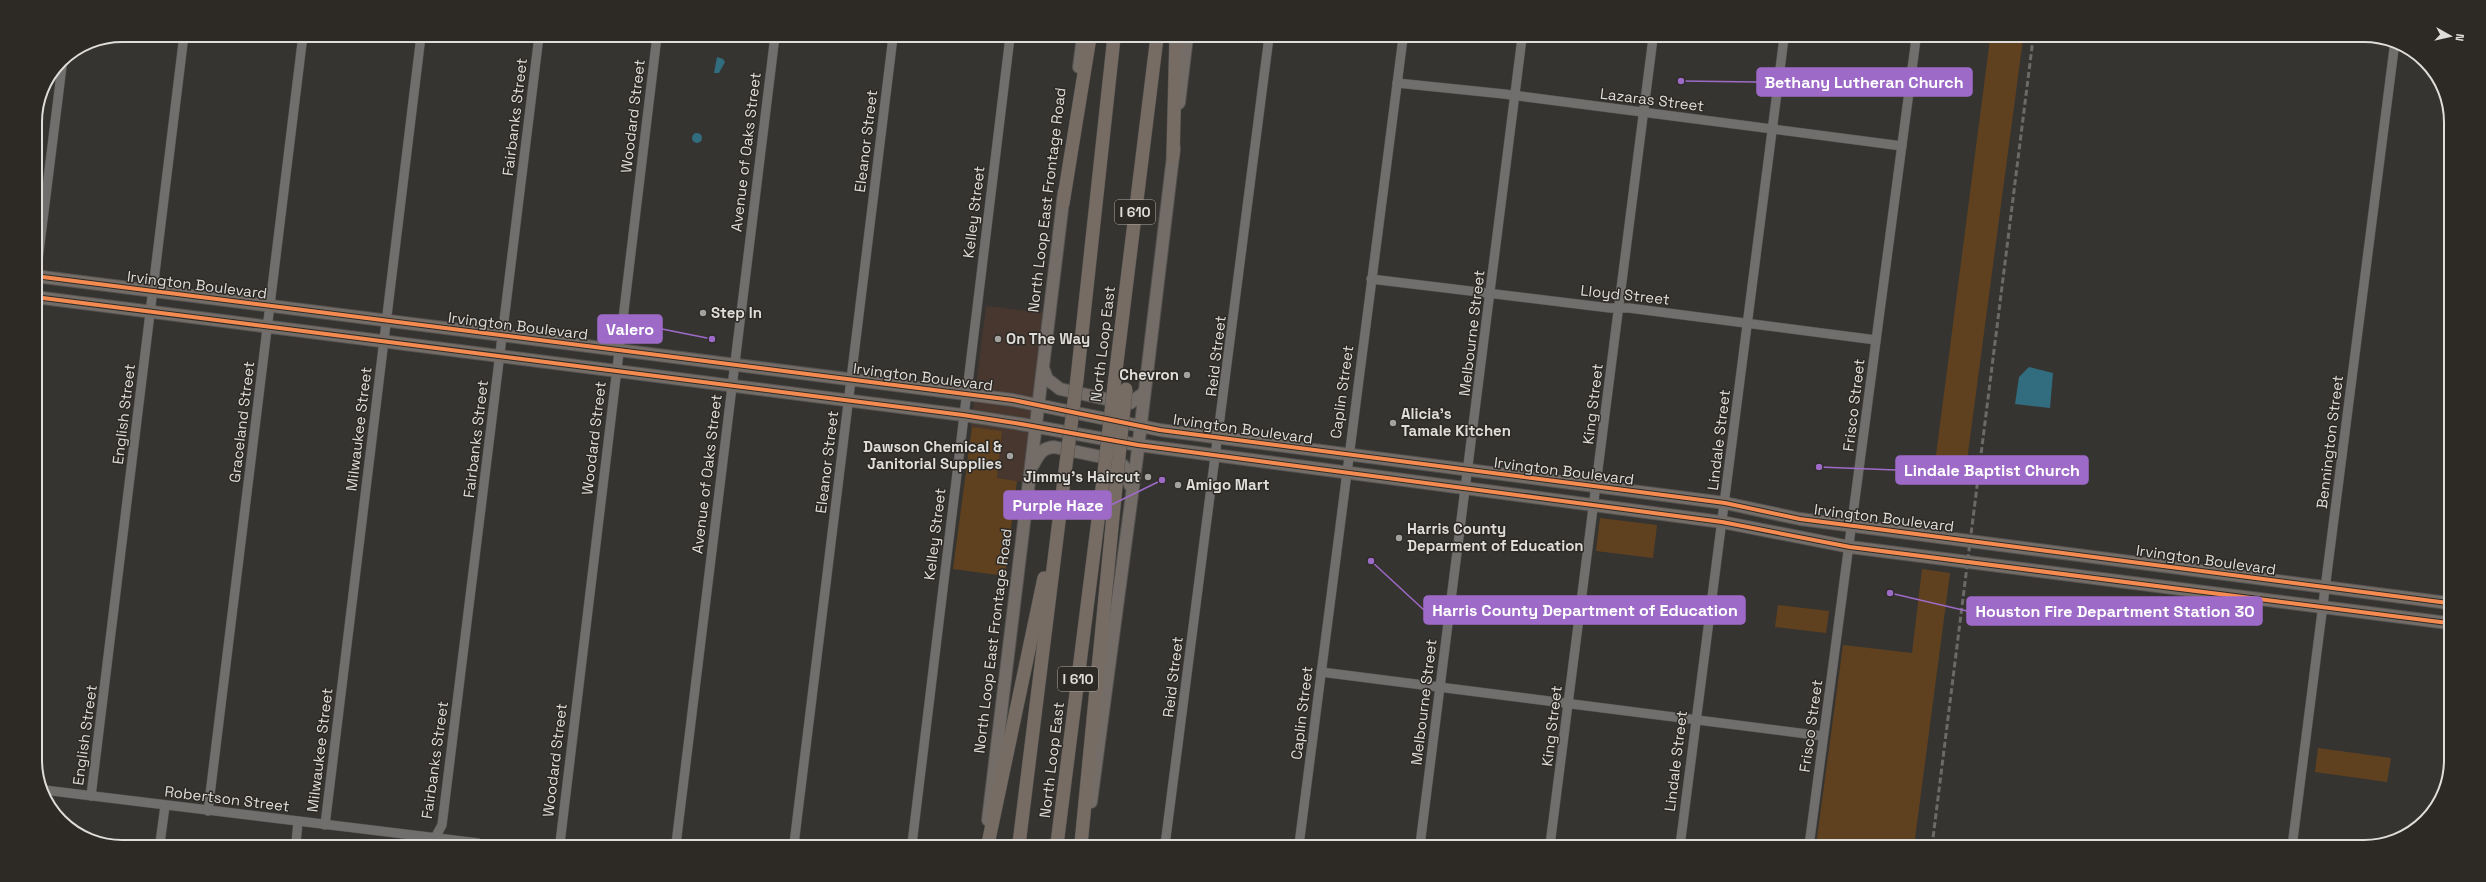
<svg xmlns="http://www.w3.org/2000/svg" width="2486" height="882" viewBox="0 0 2486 882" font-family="'Space Grotesk',sans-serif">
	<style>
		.commercial { fill: #47372f }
		.green { fill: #60411f }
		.water { fill: #316c7f }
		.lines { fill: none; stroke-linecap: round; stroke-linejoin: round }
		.minor-casing { stroke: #545250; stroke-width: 10 }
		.major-casing { stroke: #545250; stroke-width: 14 }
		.highway-casing { stroke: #545250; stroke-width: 14 }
		.minor { stroke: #706f6d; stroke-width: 9 }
		.major { stroke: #746d67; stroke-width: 12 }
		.highway { stroke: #776c63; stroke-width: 13 }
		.rail { stroke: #6c6a67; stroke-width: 3; stroke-dasharray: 6 3; stroke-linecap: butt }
		.highway-bridge-casing { stroke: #545250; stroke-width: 14; stroke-linecap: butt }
		.highway-bridge { stroke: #776c63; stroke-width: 13 }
		.cycleway-casing { stroke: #2d2a26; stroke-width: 6 }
		.cycleway { stroke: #f68b52; stroke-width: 4 }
		.poi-dot { fill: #a4a29f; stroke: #2d2a26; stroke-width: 1.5 }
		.labels { text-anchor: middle; stroke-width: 3; stroke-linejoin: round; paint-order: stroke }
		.shield { fill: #2d2a26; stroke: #aaa7a4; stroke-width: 1 }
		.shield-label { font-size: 14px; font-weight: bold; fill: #dfddda }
		.street-label { font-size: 15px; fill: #dfddda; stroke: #2d2a26 }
		.poi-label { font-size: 15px; font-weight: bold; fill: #dfddda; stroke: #2d2a26; text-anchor: start }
		.rim { fill: none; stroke: #dfddda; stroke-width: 2 }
		.leader { fill: none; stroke: #9e6ac8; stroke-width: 1.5 }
		.callout-dot { fill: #9e6ac8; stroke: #2d2a26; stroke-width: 1.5 }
		.callout { fill: #9e6ac8; stroke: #9e6ac8; stroke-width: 1.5 }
		.callout-label { font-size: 16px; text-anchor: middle; font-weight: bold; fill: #fff }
	</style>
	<rect width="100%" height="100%" fill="#363431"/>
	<polygon class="commercial" points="986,306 1044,313 1023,482 997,478 1002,431 971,427"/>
	<g class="green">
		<polygon points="1990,39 2023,39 1966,468 1935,463"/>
		<polygon points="972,427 1002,431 997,478 1017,481 1005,576 953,569"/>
		<polygon points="1600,518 1657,525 1653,558 1596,551"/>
		<polygon points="1922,569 1950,573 1914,846 1816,846 1843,645 1912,653"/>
		<polygon points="1778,605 1829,611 1826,633 1775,627"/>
		<polygon points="2318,748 2391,758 2387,782 2315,772"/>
	</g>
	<g class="water">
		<polygon points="717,57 723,59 725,62 719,73 714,73"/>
		<circle cx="697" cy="138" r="5"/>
		<polygon points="2029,367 2053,373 2050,408 2015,404 2019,377"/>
	</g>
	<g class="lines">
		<g class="minor-casing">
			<g id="minor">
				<polyline points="1397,83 1504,94 1902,146"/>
				<polyline points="1371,279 1610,308 1629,308 1876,340"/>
				<polyline points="35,284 63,58"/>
				<polyline points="1321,672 1823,736"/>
				<polyline points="44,790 478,843"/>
				<polyline points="91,796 184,35"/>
				<polyline points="208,811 303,35"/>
				<polyline points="325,825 421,36"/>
				<polyline points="160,843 165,806"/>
				<polyline points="296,843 298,822"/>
				<polyline points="432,843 442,825 539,36"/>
				<polyline points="560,843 657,36"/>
				<polyline points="676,844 775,36"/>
				<polyline points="794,844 893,37"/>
				<polyline points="912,844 1010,37"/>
				<polyline points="1165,845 1269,37"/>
				<polyline points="1299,845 1403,38"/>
				<polyline points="1420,845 1522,38"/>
				<polyline points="1550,845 1653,38"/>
				<polyline points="1680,846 1784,38"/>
				<polyline points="1809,846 1916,39"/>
				<polyline points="2292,847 2395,41"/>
			</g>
		</g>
		<g class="major-casing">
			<g id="major">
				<polyline points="1079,67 1083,37"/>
				<polyline points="1179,103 1187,37"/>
				<polyline points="35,276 1013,400 1160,430 1725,503 1800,519 2448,603"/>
				<polyline points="35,297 963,415 1021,424 1138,445 1722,522 1850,547 2448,623"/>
				<polyline points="1043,368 1047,379 1060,389 1124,403 1130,403 1144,393"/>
				<path d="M 1033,465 C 1039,454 1042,448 1054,447 L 1116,460 C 1127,466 1128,474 1130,485"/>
				<polyline points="1091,802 1137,457 1174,148"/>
				<polyline points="988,820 1064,193"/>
			</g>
		</g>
		<g class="highway-casing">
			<g id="highway">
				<polyline points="1173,156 1176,37"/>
				<polyline points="1063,203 1090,37"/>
				<polyline points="1077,379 1114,37"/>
				<polyline points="1114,386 1157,37"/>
				<polyline points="988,844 1044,578"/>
				<polyline points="1019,844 1066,464"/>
				<polyline points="1057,844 1104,473"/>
				<polyline points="1081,844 1117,475"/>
			</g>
		</g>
		<use href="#minor" class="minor"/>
		<use href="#major" class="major"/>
		<use href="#highway" class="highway"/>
		<polyline class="rail" points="1932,846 2033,39"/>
		<g class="highway-bridge-casing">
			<g id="highway-bridge">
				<polyline points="1066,464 1077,379"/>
				<polyline points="1104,473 1114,386"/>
				<polyline points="1117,475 1126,389"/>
			</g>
		</g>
		<use href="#highway-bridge" class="highway-bridge"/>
		<g class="cycleway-casing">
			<g id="cycleway">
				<polyline points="35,276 1013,400 1160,430 1725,503 1800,519 2448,603"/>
				<polyline points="35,297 963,415 1021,424 1138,445 1722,522 1850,547 2448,623"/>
			</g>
		</g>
		<use href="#cycleway" class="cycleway"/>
	</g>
	<g class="poi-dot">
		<circle cx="703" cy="313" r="4"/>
		<circle cx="998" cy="339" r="4"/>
		<circle cx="1187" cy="375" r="4"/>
		<circle cx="1393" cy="423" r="4"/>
		<circle cx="1010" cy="456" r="4"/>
		<circle cx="1148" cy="477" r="4"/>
		<circle cx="1178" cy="485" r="4"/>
		<circle cx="1399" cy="538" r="4"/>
	</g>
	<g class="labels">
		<g class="shield">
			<rect x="1115" y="200" width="40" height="24" rx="3"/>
			<rect x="1058" y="667" width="40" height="24" rx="3"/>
		</g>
		<g class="shield-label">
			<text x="1135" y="217">I 610</text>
			<text x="1078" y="684">I 610</text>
		</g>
		<g class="street-label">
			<text transform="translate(1652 100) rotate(7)" y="5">Lazaras Street</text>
			<text transform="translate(633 116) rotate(-83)" y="5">Woodard Street</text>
			<text transform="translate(515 117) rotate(-83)" y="5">Fairbanks Street</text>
			<text transform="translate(866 141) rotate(-83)" y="5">Eleanor Street</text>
			<text transform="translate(746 152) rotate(-83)" y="5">Avenue of Oaks Street</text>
			<text transform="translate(1047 200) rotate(-83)" y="5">North Loop East Frontage Road</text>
			<text transform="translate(974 212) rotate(-83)" y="5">Kelley Street</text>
			<text transform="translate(197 285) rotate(7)" y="5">Irvington Boulevard</text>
			<text transform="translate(1625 295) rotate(6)" y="5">Lloyd Street</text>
			<text transform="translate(518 326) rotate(7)" y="5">Irvington Boulevard</text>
			<text transform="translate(1472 333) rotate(-83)" y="5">Melbourne Street</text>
			<text transform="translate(1103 344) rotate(-83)" y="5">North Loop East</text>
			<text transform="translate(1216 356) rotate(-83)" y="5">Reid Street</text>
			<text transform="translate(923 377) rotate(7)" y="5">Irvington Boulevard</text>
			<text transform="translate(1342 392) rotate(-82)" y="5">Caplin Street</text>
			<text transform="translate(1593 404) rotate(-83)" y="5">King Street</text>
			<text transform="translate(1854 405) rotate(-83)" y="5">Frisco Street</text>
			<text transform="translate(124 414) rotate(-83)" y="5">English Street</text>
			<text transform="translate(242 422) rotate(-83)" y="5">Graceland Street</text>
			<text transform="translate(359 429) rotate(-83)" y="5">Milwaukee Street</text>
			<text transform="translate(1243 429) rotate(8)" y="5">Irvington Boulevard</text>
			<text transform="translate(594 438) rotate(-83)" y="5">Woodard Street</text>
			<text transform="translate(476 439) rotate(-83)" y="5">Fairbanks Street</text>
			<text transform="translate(1719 440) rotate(-83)" y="5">Lindale Street</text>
			<text transform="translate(2330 442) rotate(-83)" y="5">Bennington Street</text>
			<text transform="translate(827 462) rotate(-83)" y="5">Eleanor Street</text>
			<text transform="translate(1564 471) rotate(7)" y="5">Irvington Boulevard</text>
			<text transform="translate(707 474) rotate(-83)" y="5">Avenue of Oaks Street</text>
			<text transform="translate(1884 518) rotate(7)" y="5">Irvington Boulevard</text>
			<text transform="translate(935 534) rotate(-83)" y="5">Kelley Street</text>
			<text transform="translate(2206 560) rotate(8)" y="5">Irvington Boulevard</text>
			<text transform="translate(993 641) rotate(-83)" y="5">North Loop East Frontage Road</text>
			<text transform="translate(1173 677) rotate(-83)" y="5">Reid Street</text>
			<text transform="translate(1424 702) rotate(-83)" y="5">Melbourne Street</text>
			<text transform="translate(1302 713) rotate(-83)" y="5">Caplin Street</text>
			<text transform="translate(1552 726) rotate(-83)" y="5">King Street</text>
			<text transform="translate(1811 726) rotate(-82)" y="5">Frisco Street</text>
			<text transform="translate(85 735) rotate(-82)" y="5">English Street</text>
			<text transform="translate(320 750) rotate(-83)" y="5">Milwaukee Street</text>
			<text transform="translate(435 760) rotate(-82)" y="5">Fairbanks Street</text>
			<text transform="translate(555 760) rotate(-83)" y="5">Woodard Street</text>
			<text transform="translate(1052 760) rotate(-83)" y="5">North Loop East</text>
			<text transform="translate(1676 761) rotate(-83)" y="5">Lindale Street</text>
			<text transform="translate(227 799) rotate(7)" y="5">Robertson Street</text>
		</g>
		<g class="poi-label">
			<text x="711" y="318">Step In</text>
			<text x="1006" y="344">On The Way</text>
			<text x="1179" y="380" text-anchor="end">Chevron</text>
			<text x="1401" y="419">Alicia's<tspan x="1401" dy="17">Tamale Kitchen</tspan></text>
			<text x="1002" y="452" text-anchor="end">Dawson Chemical &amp;<tspan x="1002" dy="17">Janitorial Supplies</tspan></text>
			<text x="1140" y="482" text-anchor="end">Jimmy's Haircut</text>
			<text x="1186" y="490">Amigo Mart</text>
			<text x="1407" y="534">Harris County<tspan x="1407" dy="17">Deparment of Education</tspan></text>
		</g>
	</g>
	<path d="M0 0H2486V882H0ZM122 42H2364A80 80 0 0 1 2444 122V760A80 80 0 0 1 2364 840H122A80 80 0 0 1 42 760V122A80 80 0 0 1 122 42Z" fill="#2d2a26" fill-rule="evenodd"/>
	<path class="rim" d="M122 42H2364A80 80 0 0 1 2444 122V760A80 80 0 0 1 2364 840H122A80 80 0 0 1 42 760V122A80 80 0 0 1 122 42Z"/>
	<path class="leader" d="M1681 81L1757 82M712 339L662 329M1819 467L1896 470M1162 480L1111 505M1371 561L1424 610M1890 593L1967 611"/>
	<g class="callout-dot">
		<circle cx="1681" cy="81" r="4"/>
		<circle cx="712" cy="339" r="4"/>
		<circle cx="1819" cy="467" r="4"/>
		<circle cx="1162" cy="480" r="4"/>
		<circle cx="1371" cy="561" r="4"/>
		<circle cx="1890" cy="593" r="4"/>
	</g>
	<g class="callout">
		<rect x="1757" y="68" width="215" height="28" rx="4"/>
		<rect x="598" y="315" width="64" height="28" rx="4"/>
		<rect x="1896" y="456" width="192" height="28" rx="4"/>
		<rect x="1004" y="491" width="107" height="28" rx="4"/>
		<rect x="1424" y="596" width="321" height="28" rx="4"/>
		<rect x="1967" y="597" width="295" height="28" rx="4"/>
	</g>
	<g class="callout-label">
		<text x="1864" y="88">Bethany Lutheran Church</text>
		<text x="630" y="335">Valero</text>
		<text x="1992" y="476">Lindale Baptist Church</text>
		<text x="1058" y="511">Purple Haze</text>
		<text x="1585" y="616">Harris County Department of Education</text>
		<text x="2115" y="617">Houston Fire Department Station 30</text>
	</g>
	<g transform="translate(2450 36) rotate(98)" stroke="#2d2a26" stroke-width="3" paint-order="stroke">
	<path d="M0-3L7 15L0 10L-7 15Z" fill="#dfddda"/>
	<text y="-6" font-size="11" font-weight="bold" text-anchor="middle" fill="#dfddda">N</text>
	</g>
</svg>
